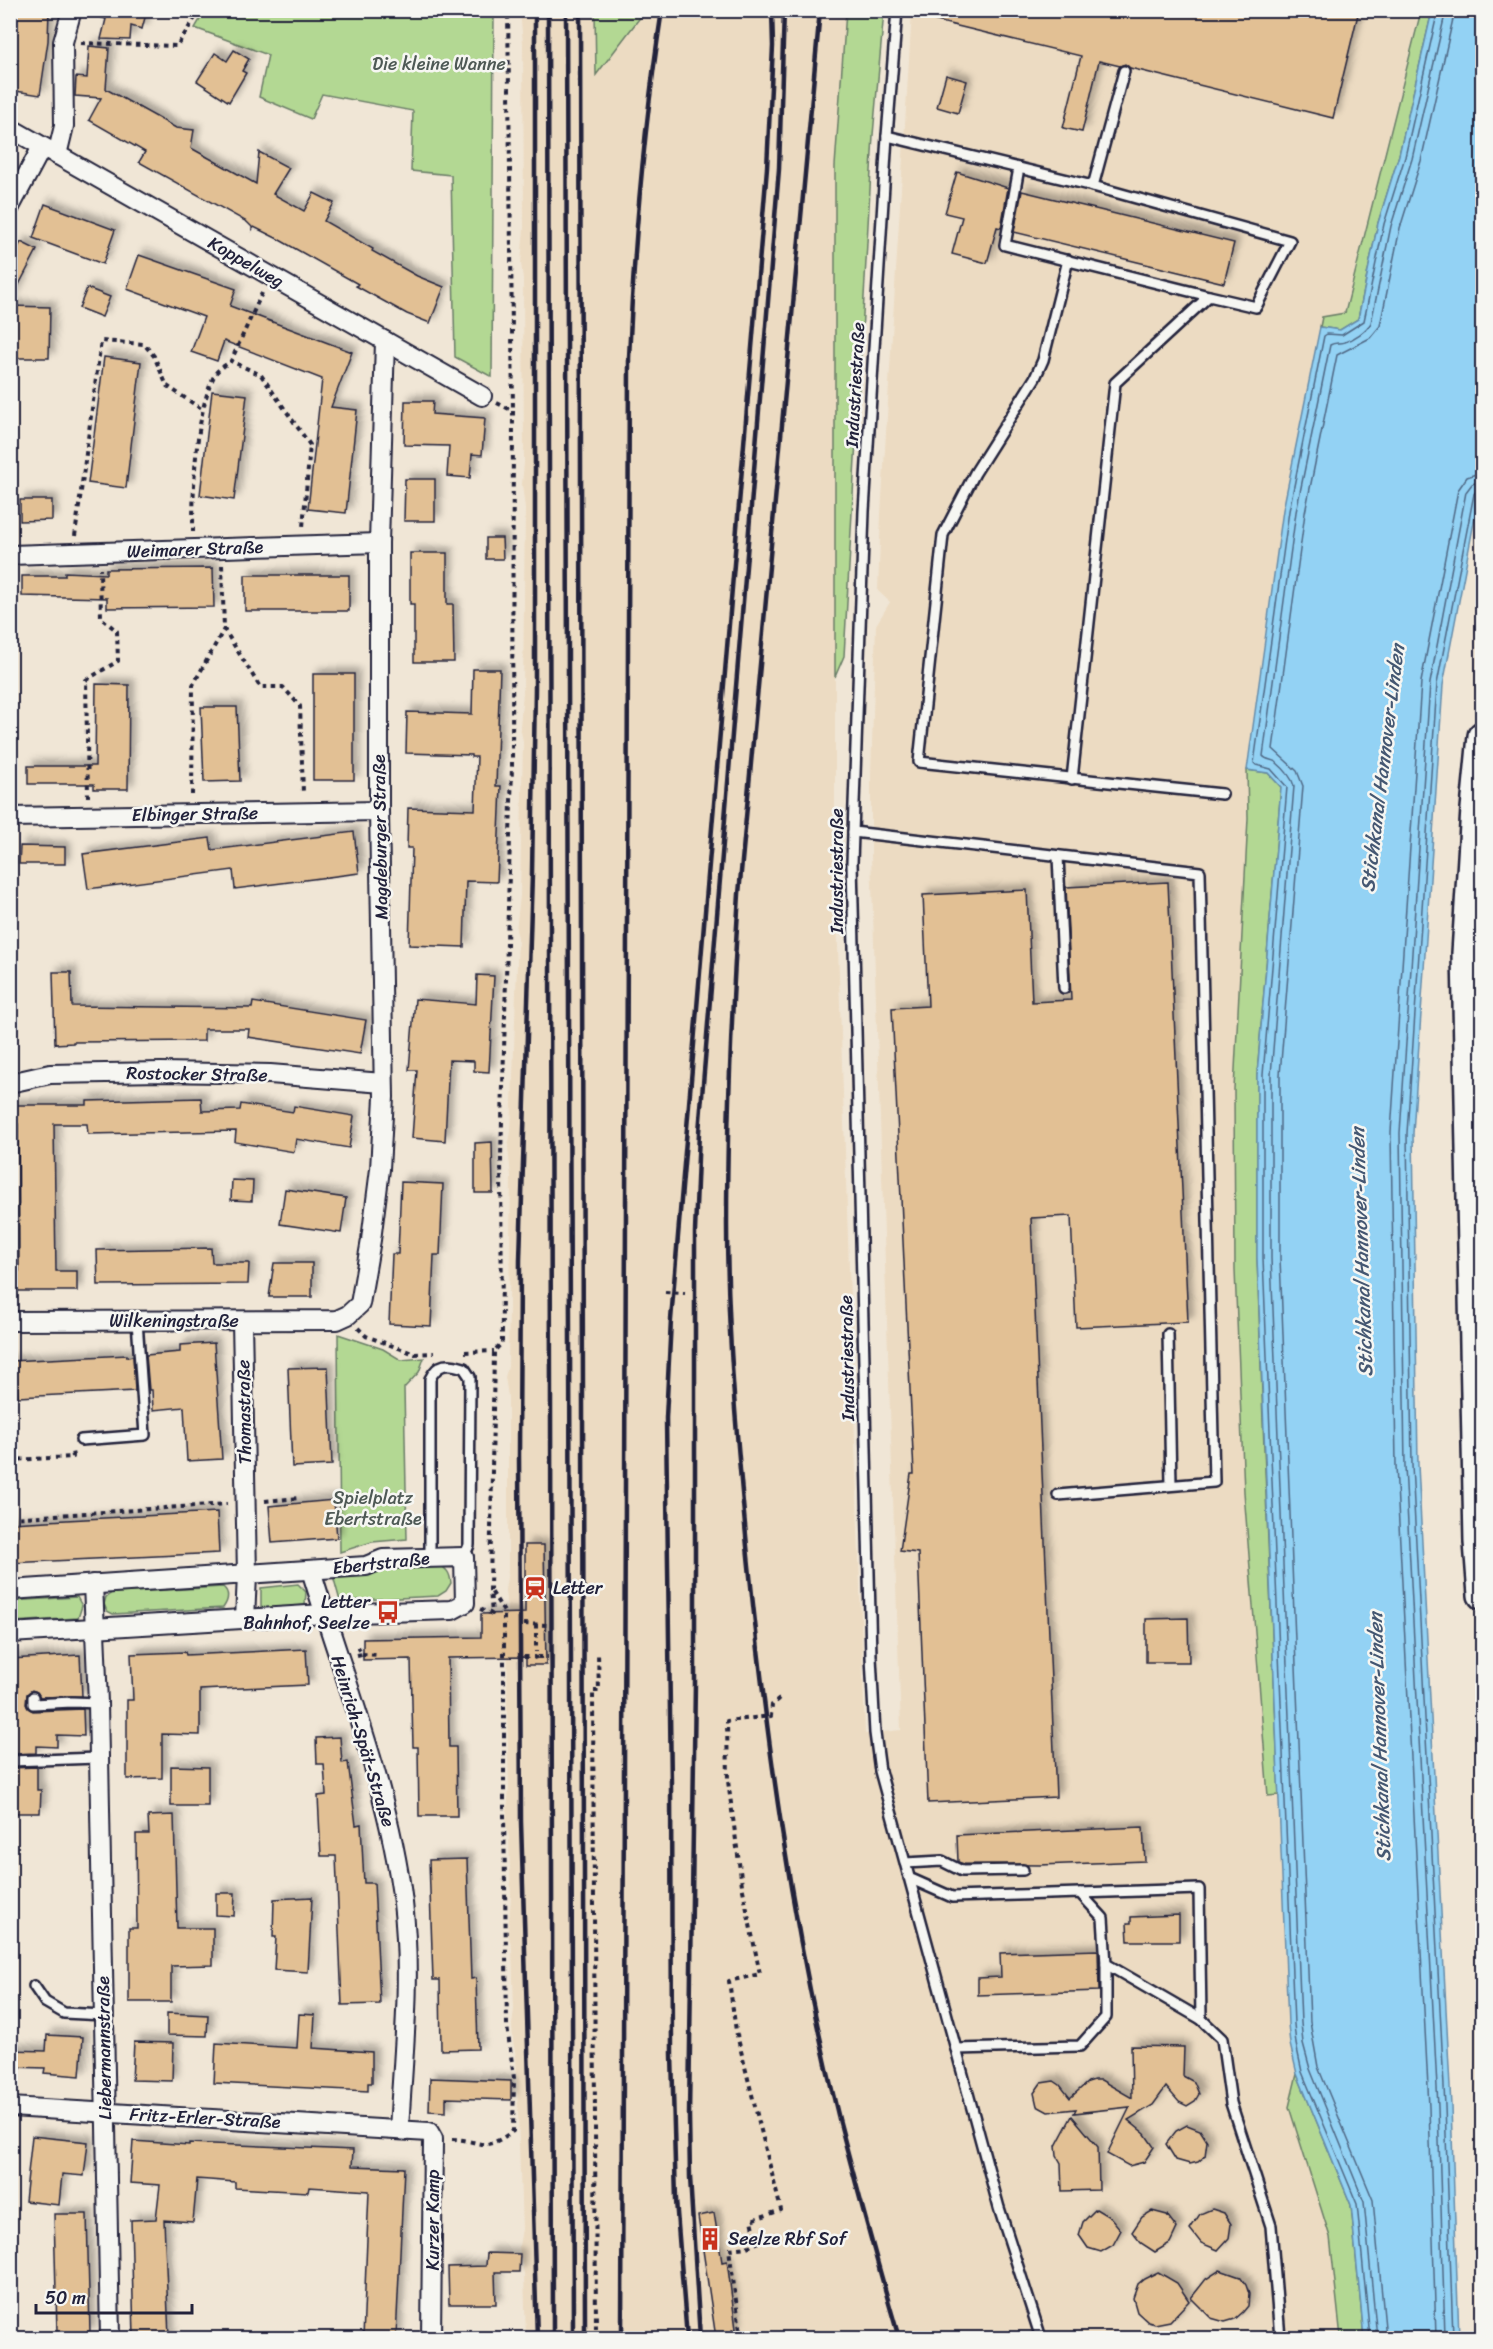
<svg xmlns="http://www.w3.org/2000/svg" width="1493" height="2349" viewBox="0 0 1493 2349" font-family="Sriracha,sans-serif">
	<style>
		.built { fill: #ecdbc2 }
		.green { fill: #b3d893; stroke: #6a7d67; stroke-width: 1.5 }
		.water { fill: #93d2f4; stroke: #668caa; stroke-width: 1.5 }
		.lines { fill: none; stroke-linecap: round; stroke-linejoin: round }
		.shore { stroke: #4f6885; stroke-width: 1.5 }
		.building { fill: #e2c094; stroke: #22223b; stroke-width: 1.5; filter: url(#shadow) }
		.service-casing { stroke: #22223b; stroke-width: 14 }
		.minor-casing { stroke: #22223b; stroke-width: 22 }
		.primary-casing { stroke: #22223b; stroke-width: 32 }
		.path { stroke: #22223b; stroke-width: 4; stroke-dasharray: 4.5 4.5; stroke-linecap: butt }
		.service { stroke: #f6f6f2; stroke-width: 9 }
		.minor { stroke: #f6f6f2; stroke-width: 18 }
		.primary { stroke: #f6f6f2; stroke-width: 27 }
		.rail { stroke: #22223b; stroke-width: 4.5 }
		.labels { text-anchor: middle; stroke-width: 5; stroke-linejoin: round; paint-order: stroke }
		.park-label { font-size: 18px; fill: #4e5955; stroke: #f6f6f2 }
		.street-label { font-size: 18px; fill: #22223b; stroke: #f6f6f2 }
		.poi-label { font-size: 18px; fill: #22223b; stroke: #f6f6f2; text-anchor: start }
		.water-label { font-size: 20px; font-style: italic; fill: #445772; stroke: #f6f6f2 }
	</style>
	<defs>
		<filter id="shadow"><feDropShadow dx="5.5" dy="-5.5" stdDeviation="3" flood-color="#0004"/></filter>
	</defs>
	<rect width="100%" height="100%" fill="#f0e6d6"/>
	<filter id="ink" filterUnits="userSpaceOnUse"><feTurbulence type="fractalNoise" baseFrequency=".0167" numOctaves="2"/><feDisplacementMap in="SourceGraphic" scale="12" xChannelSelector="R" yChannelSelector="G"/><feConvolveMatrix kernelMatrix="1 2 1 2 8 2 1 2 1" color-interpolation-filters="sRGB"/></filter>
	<g filter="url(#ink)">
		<polygon class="built" points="520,11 595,11 596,74 645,11 846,11 835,166 835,859 865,1734 901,1730 871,856 871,773 876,625 890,602 878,591 881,514 912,11 1420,11 1344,313 1322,317 1283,510 1247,770 1244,1492 1268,1795 1279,1795 1290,2044 1297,2074 1289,2107 1330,2237 1341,2338 526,2338 524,2274 519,2246 522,2229 516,2056 513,2042 512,2025 514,2009 512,1948 508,1933 511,1897 509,1838 506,1823 509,1789 507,1712 508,1619 505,1590 508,1571 508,1396 505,1377 508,1367 511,1177 508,1147 511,1132 518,937 516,930 520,896 523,741 520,727 523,692 525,508 522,484 524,463 523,279 521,263 524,228 523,43"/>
		<g class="green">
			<polygon points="205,11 494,11 492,377 455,357 451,175 411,171 413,111 322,94 311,119 259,97 268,55 195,28"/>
			<polygon points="595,11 645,11 596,75"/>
			<polygon points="846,11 884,11 873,135 844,656 835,677 835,166"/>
			<polygon points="1421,11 1432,11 1399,155 1378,223 1358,319 1340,330 1320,327 1322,317 1345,313"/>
			<polygon points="1247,770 1268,773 1281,787 1257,1075 1257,1258 1264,1448 1279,1795 1268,1796 1244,1492 1235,1270 1234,1089 1248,818"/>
			<polygon points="338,1334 383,1349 401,1360 424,1358 419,1372 404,1388 407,1539 372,1542 340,1552"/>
			<path d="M 437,1565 C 447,1568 450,1573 451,1583 L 446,1591 L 438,1596 L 340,1601 L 332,1572 Z"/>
			<polygon points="298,1584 306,1592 305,1605 261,1610 261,1588"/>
			<path d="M 223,1587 C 230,1593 228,1601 223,1608 L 113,1614 L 107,1611 L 104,1604 L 106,1597 L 112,1593 Z"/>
			<polygon points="77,1597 82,1606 78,1618 11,1622 11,1601"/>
			<polygon points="1297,2074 1351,2205 1364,2338 1341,2338 1330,2237 1289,2107"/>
		</g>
		<polygon class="water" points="1432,11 1482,11 1482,480 1443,685 1413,1133 1418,1465 1451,2106 1459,2338 1364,2338 1351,2205 1297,2074 1290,2044 1288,2024 1257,1258 1257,1075 1281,787 1268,773 1247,770 1283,510 1320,327 1340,330 1358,319 1378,223 1399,155"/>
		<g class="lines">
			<g class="shore">
				<polyline points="1370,2338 1357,2204 1302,2072 1296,2044 1294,2024 1263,1258 1263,1075 1287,787 1271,769 1256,765 1254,763 1289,511 1324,336 1327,334 1342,335 1364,321 1384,224 1405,157 1438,10"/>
				<path d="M 1377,2338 L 1364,2202 L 1310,2069 L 1303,2043 L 1301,2023 L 1271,1258 L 1271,1075 L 1294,786 C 1292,777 1283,768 1276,762 C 1271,759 1266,760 1263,756 L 1296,512 L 1330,345 C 1335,342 1339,344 1345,342 C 1354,339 1366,331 1371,323 L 1391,226 L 1412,159 L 1446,10"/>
				<polyline points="1386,2338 1373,2200 1318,2067 1310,2022 1280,1258 1280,1075 1303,786 1297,771 1273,749 1305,513 1337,355 1370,338 1380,326 1400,228 1421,161 1455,10"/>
				<polyline points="1436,2338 1429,2107 1396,1466 1391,1132 1421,682 1458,490 1467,477 1482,472"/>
				<polyline points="1445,2338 1438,2107 1405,1466 1400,1133 1430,683 1466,492 1472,484 1482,481"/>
				<polyline points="1453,2338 1445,2106 1412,1465 1407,1133 1437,684 1474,494 1477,490 1482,489"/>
			</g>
		</g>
		<g class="building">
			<polygon points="15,10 49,10 48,41 40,95 10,90 10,40"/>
			<polygon points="94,10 147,10 142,29 131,26 130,40 101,39 106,19 93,15"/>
			<polygon points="921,10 1359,10 1333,118 1130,68 1125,64 1120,66 1099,61 1082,132 1063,128 1081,56 920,17"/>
			<polygon points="89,46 109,48 106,89 176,128 194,130 191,148 256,184 259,152 289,168 273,194 304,211 314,193 334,203 324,221 373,249 372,251 417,276 444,287 430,323 407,314 356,286 358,284 278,239 254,227 252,230 252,227 247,222 139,162 145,152 89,120 101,98 75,96 76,77 87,78"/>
			<polygon points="234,50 249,59 242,71 246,73 229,102 197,81 215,53 227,61"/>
			<polygon points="946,75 967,81 958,113 937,107"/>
			<polygon points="957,172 1008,188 1001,228 997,227 987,263 952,254 962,217 945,213"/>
			<polygon points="1022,191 1234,243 1224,283 1014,232"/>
			<polygon points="45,204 115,230 103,264 33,238"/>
			<polygon points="21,242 37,250 10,302 10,263"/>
			<polygon points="139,255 236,289 230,306 352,352 331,407 357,410 346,513 308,509 322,379 224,341 217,361 191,352 204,317 127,289"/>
			<polygon points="87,288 110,297 102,317 79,308"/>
			<polygon points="10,306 50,307 49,358 10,358"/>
			<polygon points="104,357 141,362 126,488 88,483"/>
			<polygon points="212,391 247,395 234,500 200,495"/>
			<polygon points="405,401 433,401 432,414 485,418 482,455 472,454 470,478 447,476 449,446 404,445"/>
			<polygon points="405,479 435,479 435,521 404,521"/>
			<polygon points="20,500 52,500 52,520 20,521"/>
			<polygon points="486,538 502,538 503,559 486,559"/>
			<polygon points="410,553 447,553 447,604 453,604 454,662 414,662 414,604 410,604"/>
			<polygon points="213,568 214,607 107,608 107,598 22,596 22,576 65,576 65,572 106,574 106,569"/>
			<rect x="245" y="575" width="104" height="36"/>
			<polygon points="473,669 500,669 496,786 501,786 497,882 466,881 464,947 409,945 412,848 407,848 408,808 475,810 477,757 471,757 471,755 406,753 407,712 472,714"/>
			<rect x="313" y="674" width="41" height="106"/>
			<polygon points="96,684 129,685 128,789 94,789 94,784 28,784 28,766 95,766"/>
			<polygon points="201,707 237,707 240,781 204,782"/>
			<polygon points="354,832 359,873 235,889 233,870 88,889 83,854 210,838 212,850"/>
			<polygon points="20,846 65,847 65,864 19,864"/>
			<polygon points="1168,882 1188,1322 1076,1327 1071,1216 1031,1218 1056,1797 928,1803 918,1553 900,1551 911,1474 914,1474 892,1008 928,1006 923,895 1027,890 1032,1002 1071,1000 1066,887"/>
			<polygon points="53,972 71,972 72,1006 252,1008 253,1002 366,1020 360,1054 248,1037 249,1029 204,1029 204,1041 73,1042 73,1043 55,1044"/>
			<polygon points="477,975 494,976 489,1072 474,1071 474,1061 449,1060 445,1141 412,1138 417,1070 409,1070 415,999 476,1004"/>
			<polygon points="201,1098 202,1111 240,1110 241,1104 293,1112 294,1106 354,1116 349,1148 296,1139 294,1152 235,1142 236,1131 88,1134 87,1124 54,1124 56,1271 77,1271 77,1291 10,1291 10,1271 19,1271 18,1124 10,1124 10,1105 87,1105 87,1101"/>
			<polygon points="492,1142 493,1193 475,1193 475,1143"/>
			<polygon points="232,1180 253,1181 252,1201 231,1200"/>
			<polygon points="401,1182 443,1184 440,1255 434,1255 431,1326 389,1324 392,1254 398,1254"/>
			<polygon points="285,1189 346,1198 341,1233 280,1224"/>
			<polygon points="211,1248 212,1263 249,1263 248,1284 98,1285 97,1250"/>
			<polygon points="274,1263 312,1263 312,1297 269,1297"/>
			<polygon points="214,1343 222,1459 187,1461 184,1407 153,1410 152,1390 149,1390 146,1355 180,1352 180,1345"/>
			<polygon points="127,1355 127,1357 133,1356 135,1391 18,1397 17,1379 10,1379 10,1361"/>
			<polygon points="328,1367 332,1465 292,1467 288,1368"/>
			<polygon points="334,1500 337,1538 272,1543 269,1506"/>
			<polygon points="217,1512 219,1553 10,1563 10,1523"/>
			<polygon points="525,1545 544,1545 546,1665 526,1665 526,1657 448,1658 449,1747 456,1747 457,1816 419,1816 418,1747 413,1747 411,1659 363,1660 363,1639 481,1637 481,1614 525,1613"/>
			<polygon points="1188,1618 1189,1662 1146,1662 1146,1619"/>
			<polygon points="306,1649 308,1685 200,1690 200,1735 162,1734 162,1778 127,1779 127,1700 133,1700 131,1654 185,1652 186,1655"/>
			<polygon points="80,1655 82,1696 40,1697 37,1692 32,1690 27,1694 26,1704 28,1708 33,1711 83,1709 84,1736 57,1735 57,1747 36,1746 36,1753 10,1754 10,1659"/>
			<polygon points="340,1737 342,1763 348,1762 356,1825 361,1824 364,1883 374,1883 380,2004 342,2005 336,1856 321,1856 318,1796 326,1795 324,1764 317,1764 316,1738"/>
			<polygon points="171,1766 208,1767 208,1806 171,1806"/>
			<polygon points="37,1767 37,1790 41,1790 40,1813 10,1813 10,1768"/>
			<polygon points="174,1815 177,1928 213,1928 213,1965 171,1966 171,2002 129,2002 129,1928 137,1928 136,1834 149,1834 148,1816"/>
			<polygon points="1143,1827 1145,1861 1040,1865 964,1864 958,1862 957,1835"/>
			<polygon points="467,1859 471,1979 476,1978 478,2049 441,2050 440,1980 433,1980 429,1860"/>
			<polygon points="216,1893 235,1893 234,1916 216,1915"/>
			<polygon points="312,1897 308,1972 274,1970 276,1937 273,1937 274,1899"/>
			<polygon points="1179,1915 1179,1941 1128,1941 1127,1923 1131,1923 1131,1917"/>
			<polygon points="1098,1950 1099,1991 978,1995 978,1978 1001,1977 1000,1953"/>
			<polygon points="167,2013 208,2015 207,2036 167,2035"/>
			<polygon points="299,2014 315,2015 313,2048 372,2052 372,2083 368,2083 368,2091 214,2083 216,2043 297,2048"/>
			<polygon points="47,2035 83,2037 80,2076 44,2073 45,2068 10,2067 10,2050 46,2051"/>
			<polygon points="134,2042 173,2043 172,2081 132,2080"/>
			<polygon points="1131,2046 1184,2047 1183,2076 1194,2082 1199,2094 1195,2101 1187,2106 1179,2102 1166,2087 1153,2105 1128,2120 1145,2134 1154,2147 1144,2162 1129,2166 1107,2154 1130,2107 1074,2113 1076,2109 1048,2112 1037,2106 1034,2093 1041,2083 1054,2081 1060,2085 1070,2098 1088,2082 1094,2080 1101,2080 1132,2098"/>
			<polygon points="430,2078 511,2081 511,2100 446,2098 446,2112 429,2111"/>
			<polygon points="1072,2116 1098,2147 1099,2190 1062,2191 1061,2163 1057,2156 1056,2146"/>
			<polygon points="1187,2125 1200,2130 1207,2141 1205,2156 1198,2162 1190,2164 1176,2160 1166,2144 1176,2131"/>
			<polygon points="32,2136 88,2142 84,2176 62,2174 59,2205 25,2201"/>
			<polygon points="133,2141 189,2145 189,2143 353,2150 352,2166 404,2168 396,2338 363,2338 369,2191 309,2187 308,2192 235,2188 235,2182 197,2179 193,2222 164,2220 169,2337 134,2338 131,2220 156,2219 160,2185 130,2183"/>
			<polygon points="1096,2209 1111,2218 1121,2230 1113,2245 1101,2252 1088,2248 1079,2235 1083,2222"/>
			<polygon points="1212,2209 1224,2213 1231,2224 1229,2238 1218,2250 1201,2243 1190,2229 1200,2214"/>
			<polygon points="1152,2211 1167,2215 1177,2228 1170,2243 1155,2252 1141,2243 1132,2232 1142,2217"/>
			<polygon points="714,2213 722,2262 727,2261 736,2329 732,2330 733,2338 716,2338 698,2216"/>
			<polygon points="54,2214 87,2214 90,2332 57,2332"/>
			<polygon points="487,2253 520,2254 519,2272 495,2272 496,2304 449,2304 448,2267 486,2266"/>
			<polygon points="1220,2270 1240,2277 1246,2285 1249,2294 1248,2306 1243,2312 1235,2319 1225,2322 1211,2318 1191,2298 1206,2279"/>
			<polygon points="1158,2272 1177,2283 1189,2301 1170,2321 1155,2324 1148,2322 1137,2312 1133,2298 1138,2284 1144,2279"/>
		</g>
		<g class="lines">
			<g class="service-casing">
				<g id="service">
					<polyline points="897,10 887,136 864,511 852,863 871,1657 875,1733 880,1771 956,2049 1080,2046 1106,2017 1106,1964 1103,1918 1080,1893 952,1897 909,1878"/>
					<polyline points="887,136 1093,186 1290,241 1256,307 1209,296 1115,383 1072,779"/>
					<polyline points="1019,168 1005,245 1209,296"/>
					<polyline points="1093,186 1124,71"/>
					<polyline points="1068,260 1043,360 1035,378 975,473 943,535 919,762 1222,794"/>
					<polyline points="853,832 1200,872 1214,1482 1058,1495"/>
					<polyline points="1058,856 1064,988"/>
					<polyline points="1168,1334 1171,1485"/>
					<polyline points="81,1440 145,1435 137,1321"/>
					<path d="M 430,1558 L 430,1379 C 438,1362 448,1363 464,1368 L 470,1377 L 469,1545 L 464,1557"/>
					<polyline points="33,1697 33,1704 72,1702 98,1703"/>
					<polyline points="10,1761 98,1758"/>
					<polyline points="905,1863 942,1861 962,1871 1023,1870"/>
					<polyline points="1080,1893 1199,1889 1201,2019"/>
					<polyline points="1106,1964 1201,2019 1222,2039 1231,2103 1271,2226 1280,2338"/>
					<polyline points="34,1986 45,2002 64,2013 104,2015"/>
					<polyline points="956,2049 999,2208 1041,2338"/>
				</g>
			</g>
			<g class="minor-casing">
				<g id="minor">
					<polyline points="10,128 482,396"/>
					<polyline points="57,155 64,126 63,42 72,10"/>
					<polyline points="10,207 42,147"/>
					<polyline points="10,555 379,543"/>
					<polyline points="10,817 379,811"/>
					<polyline points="10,1083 50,1074 161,1072 270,1074 383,1083"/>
					<polyline points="10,1321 337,1320 348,1315 360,1304 371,1240 380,1169 384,1097 379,811 379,543 385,341"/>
					<polyline points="242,1321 247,1575 245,1619"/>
					<path d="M 311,1570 C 344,1680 389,1788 403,1903 C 412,1977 403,2055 399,2130"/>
					<polyline points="93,1584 98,1703 110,2338"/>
					<polyline points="10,1590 366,1566 383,1559 464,1557 465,1603 452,1610 324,1614 10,1633"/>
					<polyline points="10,2107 429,2132 433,2139 431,2338"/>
				</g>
			</g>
			<g class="primary-casing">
				<polyline id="primary" points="1482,736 1475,809 1466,953 1478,1542 1482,1595"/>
			</g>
			<g class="path">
				<polyline points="81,43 177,46 200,10"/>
				<polyline points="262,293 231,361 261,375 310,445 303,527"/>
				<polyline points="497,403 513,411"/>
				<path d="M 193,532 C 193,489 195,415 214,376 C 217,369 226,365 231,361"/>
				<polyline points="75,536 101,341 144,344 154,356 167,386 203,410"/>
				<polyline points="222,565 224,629 260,687 283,687 300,706 303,793"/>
				<polyline points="192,795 193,685 224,629"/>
				<polyline points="88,797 86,680 118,661 117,631 101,618 100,569"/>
				<polyline points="665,1292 685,1293"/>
				<polyline points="358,1328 366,1336 415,1354 434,1353"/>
				<polyline points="465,1352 494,1351"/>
				<polyline points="10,1460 73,1457 72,1451"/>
				<polyline points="265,1501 300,1498"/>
				<polyline points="10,1518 227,1504"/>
				<polyline points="480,1609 492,1614 490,1590 494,1351 502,1343 501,1156 512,766 513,411 508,10"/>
				<polyline points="524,1624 548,1625"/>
				<polyline points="536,1624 536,1652"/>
				<polyline points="362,1654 379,1655"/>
				<polyline points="357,1655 362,1654 357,1645"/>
				<polyline points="524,1657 535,1657 536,1660 537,1657 548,1657"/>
				<path d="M 452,2139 C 483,2140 481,2154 513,2131 L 514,2078 L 507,2026 L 504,1815 L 504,1612 L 491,1591"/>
				<polyline points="596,2338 593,1691 599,1691 598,1653"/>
				<polyline points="741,2338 729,2249 747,2247 757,2243 752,2220 781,2210 736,2031 729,1981 760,1974 742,1885 728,1781 727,1721 771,1716 772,1705 782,1697"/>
			</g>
			<use href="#service" class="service"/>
			<use href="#minor" class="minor"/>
			<use href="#primary" class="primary"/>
			<g class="rail">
				<polyline points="535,10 535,688 532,874 520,1260 519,1455 521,1822 537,2338"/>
				<polyline points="548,10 553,2338"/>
				<polyline points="566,10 573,2338"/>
				<polyline points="580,10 585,2338"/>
				<path d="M 820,10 L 739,894 C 732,1003 727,1114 727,1224 C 727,1330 737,1441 747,1546 C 766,1739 792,1931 839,2119 C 858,2192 878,2266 899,2338"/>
				<path d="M 622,2338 L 629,358 C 634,241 644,126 662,10"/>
				<polyline points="687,2338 676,2200 672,2054 671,1785 666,1418 671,1320 767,168 773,46 772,10"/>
				<polyline points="700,2338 690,2177 689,2116 695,1682 695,1232 699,1132 779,169 784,10"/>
			</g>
		</g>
	</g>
	<defs>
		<g id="station-bare" transform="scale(1.8)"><path d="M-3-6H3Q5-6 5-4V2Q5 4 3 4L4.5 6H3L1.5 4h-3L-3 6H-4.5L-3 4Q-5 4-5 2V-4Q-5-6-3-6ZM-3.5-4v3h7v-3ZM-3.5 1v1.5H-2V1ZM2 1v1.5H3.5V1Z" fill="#c8321e" stroke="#f6f6f2" stroke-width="2.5" paint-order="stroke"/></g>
		<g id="bus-bare" transform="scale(1.8)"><path d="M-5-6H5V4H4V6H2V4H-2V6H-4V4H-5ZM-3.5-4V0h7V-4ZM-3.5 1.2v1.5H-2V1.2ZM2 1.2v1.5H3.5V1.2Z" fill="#c8321e" stroke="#f6f6f2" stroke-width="2.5" paint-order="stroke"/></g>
		<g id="building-bare" transform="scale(1.8)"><path d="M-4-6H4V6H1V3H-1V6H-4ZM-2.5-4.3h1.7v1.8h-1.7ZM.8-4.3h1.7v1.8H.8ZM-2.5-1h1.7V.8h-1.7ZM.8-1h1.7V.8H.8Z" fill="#c8321e" stroke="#f6f6f2" stroke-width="2.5" paint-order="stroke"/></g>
	</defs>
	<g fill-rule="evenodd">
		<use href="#station-bare" x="535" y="1588"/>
		<use href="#bus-bare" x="388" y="1612"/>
		<use href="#building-bare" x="710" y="2239"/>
	</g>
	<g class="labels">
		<g class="park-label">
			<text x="439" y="70">Die kleine Wanne</text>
			<text x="373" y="1504">Spielplatz<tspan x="373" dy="21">Ebertstraße</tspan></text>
		</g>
		<g class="street-label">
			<text transform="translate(246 262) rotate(30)" y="6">Koppelweg</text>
			<text transform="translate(855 385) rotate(-87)" y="6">Industriestraße</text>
			<text transform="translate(195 549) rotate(-2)" y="6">Weimarer Straße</text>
			<text transform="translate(195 814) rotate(-1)" y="6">Elbinger Straße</text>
			<text transform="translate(380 837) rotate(-91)" y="6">Magdeburger Straße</text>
			<text transform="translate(837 871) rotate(-90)" y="6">Industriestraße</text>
			<text transform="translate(197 1074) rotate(1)" y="6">Rostocker Straße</text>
			<text x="174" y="1327">Wilkeningstraße</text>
			<text transform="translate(847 1358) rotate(-91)" y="6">Industriestraße</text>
			<text transform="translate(244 1412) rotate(-91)" y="6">Thomastraße</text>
			<text transform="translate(381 1563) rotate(-6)" y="6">Ebertstraße</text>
			<text transform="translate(363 1741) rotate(73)" y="6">Heinrich-Spät-Straße</text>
			<text transform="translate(104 2048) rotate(-91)" y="6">Liebermannstraße</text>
			<text transform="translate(205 2118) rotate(3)" y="6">Fritz-Erler-Straße</text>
			<text transform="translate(433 2220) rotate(-90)" y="6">Kurzer Kamp</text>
		</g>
		<g class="poi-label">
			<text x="553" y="1594">Letter</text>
			<text x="370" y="1608" text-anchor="end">Letter<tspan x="370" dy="21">Bahnhof, Seelze</tspan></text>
			<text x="728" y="2245">Seelze Rbf Sof</text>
		</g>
		<g class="water-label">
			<text transform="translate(1382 768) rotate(-83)" y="7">Stichkanal Hannover-Linden</text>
			<text transform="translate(1361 1252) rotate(-92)" y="7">Stichkanal Hannover-Linden</text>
			<text transform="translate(1379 1737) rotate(-92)" y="7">Stichkanal Hannover-Linden</text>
		</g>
	</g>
	<rect width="1493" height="2349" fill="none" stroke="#f6f6f2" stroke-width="36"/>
	<rect x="18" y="18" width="1457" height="2313" fill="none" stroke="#22223b" stroke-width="2" filter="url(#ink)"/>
	<path d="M36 2304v9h156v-9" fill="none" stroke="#22223b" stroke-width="3"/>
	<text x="45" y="2304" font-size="18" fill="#22223b" stroke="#f6f6f2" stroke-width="4.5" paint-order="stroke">50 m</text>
</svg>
